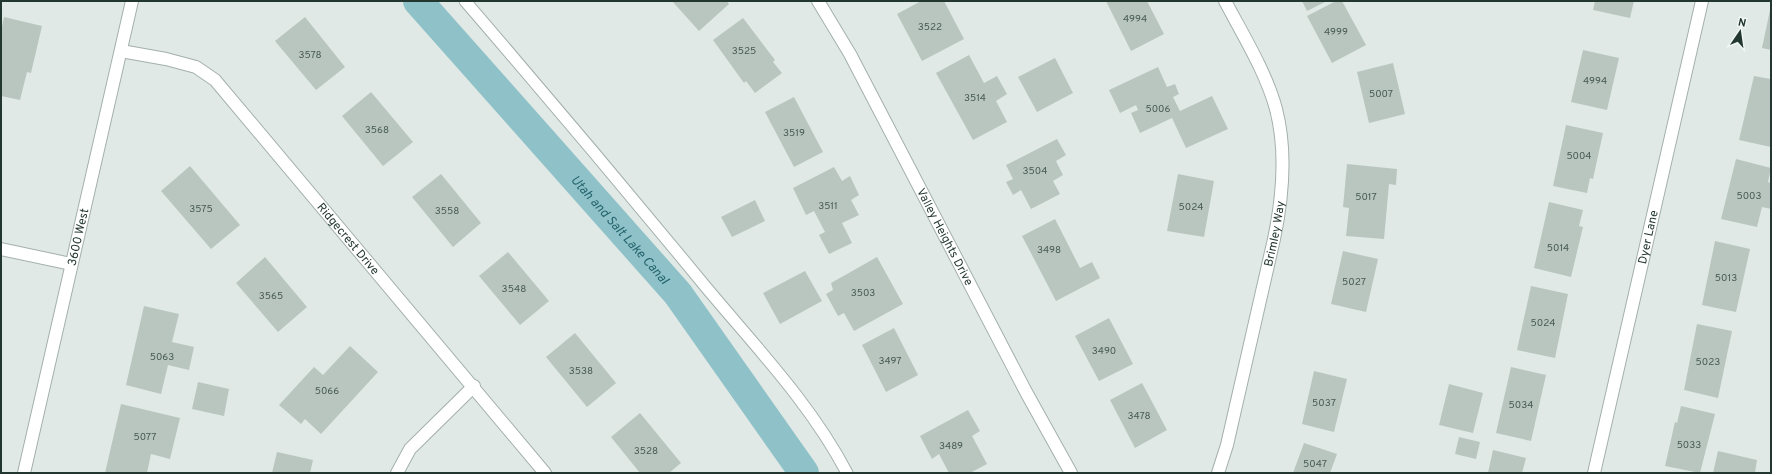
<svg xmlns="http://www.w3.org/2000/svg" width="1772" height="474" viewBox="0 0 1772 474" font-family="Overpass,sans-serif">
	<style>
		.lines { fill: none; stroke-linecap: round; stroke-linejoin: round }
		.canal { stroke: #8ec1c8; stroke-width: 30 }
		.building { fill: #b9c6c0 }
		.service-casing { stroke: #a4b0ab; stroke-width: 13 }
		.minor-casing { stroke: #a4b0ab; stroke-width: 14 }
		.tertiary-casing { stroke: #a4b0ab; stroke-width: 14 }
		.service { stroke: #fff; stroke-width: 11 }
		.minor { stroke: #fff; stroke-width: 12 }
		.tertiary { stroke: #fff; stroke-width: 12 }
		.labels { text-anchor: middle; stroke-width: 3.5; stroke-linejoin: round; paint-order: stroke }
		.number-label { font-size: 10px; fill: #485b55 }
		.street-label { font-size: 12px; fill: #233731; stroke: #f0f6f3 }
		.water-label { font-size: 13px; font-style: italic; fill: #25636c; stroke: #f0f6f3 }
	</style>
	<rect width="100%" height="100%" fill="#e0e9e5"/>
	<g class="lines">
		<path class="canal" id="s1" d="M 418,1 L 678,294 L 804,473"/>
	</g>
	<g class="building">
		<polygon points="672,1 727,1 729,4 699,31"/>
		<polygon points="921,1 944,1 964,39 922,61 897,14"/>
		<polygon points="1106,1 1147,1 1164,34 1131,51"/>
		<polygon points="1302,1 1327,1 1307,11"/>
		<polygon points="1336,1 1342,1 1366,45 1332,63 1307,16"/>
		<polygon points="1595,1 1634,1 1630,18 1593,10"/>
		<polygon points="1770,10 1771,10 1771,50 1762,48"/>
		<polygon points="4,17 42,26 31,73 27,72 20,100 1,96 1,31"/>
		<polygon points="305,17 345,67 316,90 275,41"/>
		<polygon points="743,18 775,60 773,62 782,73 755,93 746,81 744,83 713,40"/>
		<polygon points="1583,50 1619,58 1607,110 1571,102"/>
		<polygon points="969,55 984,83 997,76 1007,94 996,101 1007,122 973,140 936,73"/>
		<polygon points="1055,58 1073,93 1037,112 1018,77"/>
		<polygon points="1393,63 1405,114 1369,123 1357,72"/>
		<polygon points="1158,67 1167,87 1175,84 1179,94 1173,97 1180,111 1212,96 1228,129 1186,148 1172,118 1140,133 1131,113 1138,110 1136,105 1120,113 1109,90"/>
		<polygon points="1754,76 1771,79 1771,147 1739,140"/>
		<polygon points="371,92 413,142 383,166 342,116"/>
		<polygon points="794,97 823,152 794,167 765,112"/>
		<polygon points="1566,125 1603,133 1593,179 1590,178 1587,193 1553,186"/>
		<polygon points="1057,139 1066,155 1056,161 1063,175 1053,181 1060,194 1031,209 1021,190 1013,195 1006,182 1013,179 1006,165"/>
		<polygon points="1736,159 1771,168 1768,182 1771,183 1771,209 1762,207 1757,227 1721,219"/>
		<polygon points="1347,164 1397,169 1396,185 1389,184 1384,239 1346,236 1349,208 1343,207"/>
		<polygon points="190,166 240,225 211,249 161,191"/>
		<polygon points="834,167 842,181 850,176 859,195 851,200 859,215 842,223 852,243 829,254 819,235 825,232 814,211 806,215 793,188"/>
		<polygon points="441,174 481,223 453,247 412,197"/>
		<polygon points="1178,174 1214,181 1204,237 1167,231"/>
		<polygon points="755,200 765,221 732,237 721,217"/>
		<polygon points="1549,202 1583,210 1579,226 1583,227 1571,277 1534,268"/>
		<polygon points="1055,219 1080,268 1092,262 1100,278 1056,301 1022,236"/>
		<polygon points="1715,241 1750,249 1736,312 1702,305"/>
		<polygon points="1343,251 1378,259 1366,312 1331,304"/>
		<polygon points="508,252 549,301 520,325 479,276"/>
		<polygon points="265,257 307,307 278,332 236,283"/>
		<polygon points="877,257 903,304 854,331 844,313 838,316 826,294 833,290 831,283"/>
		<polygon points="805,271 822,301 780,324 763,293"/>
		<polygon points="1531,286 1568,294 1555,358 1517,350"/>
		<polygon points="144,306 179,314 172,342 194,347 189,370 168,365 161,394 126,385"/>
		<polygon points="1109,318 1133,364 1099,381 1075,336"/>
		<polygon points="1697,324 1732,331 1718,398 1684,390"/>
		<polygon points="894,328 918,375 886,392 862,345"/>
		<polygon points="575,333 616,383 587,407 546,357"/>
		<polygon points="350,346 378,372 321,434 305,419 301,424 279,405 314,367 323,375"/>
		<polygon points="1511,367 1546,375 1531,441 1496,433"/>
		<polygon points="1314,371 1347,379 1334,432 1302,424"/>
		<polygon points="198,382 229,389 224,416 192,409"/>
		<polygon points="1142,383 1167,430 1135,448 1110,400"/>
		<polygon points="1449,384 1483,393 1473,433 1439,425"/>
		<polygon points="121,404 180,418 170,459 151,454 147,473 105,473"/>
		<polygon points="1681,406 1715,414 1700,473 1665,466 1675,422 1677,423"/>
		<polygon points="968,410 980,431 972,436 987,464 970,473 949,473 939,454 932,459 920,436"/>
		<polygon points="640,413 681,463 669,473 640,473 611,437"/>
		<polygon points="1459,437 1480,442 1476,459 1455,454"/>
		<polygon points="1304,443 1337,454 1330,473 1293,473"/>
		<polygon points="1493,450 1526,458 1522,473 1488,473"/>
		<polygon points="1718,451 1757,460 1755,473 1713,473"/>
		<polygon points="277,452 313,460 310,473 272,473"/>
	</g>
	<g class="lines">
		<g class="service-casing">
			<path id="service" d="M 465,1 C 546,95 626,190 705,286 C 755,346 811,404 847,473"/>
		</g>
		<g class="minor-casing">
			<g id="minor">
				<path id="s2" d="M 818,1 L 850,54 L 1026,392 L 1071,473"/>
				<path id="s3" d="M 121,51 L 166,59 L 196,67 L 215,80 L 545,473"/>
				<polyline points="1,249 71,264"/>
				<polyline points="397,473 410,449 474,386"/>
				<path id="s4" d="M 1218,473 L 1227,445 L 1274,239 C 1283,196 1287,151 1276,109 C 1266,72 1243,35 1225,1"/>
				<path id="s5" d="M 1594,473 L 1702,1"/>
			</g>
		</g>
		<g class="tertiary-casing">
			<g id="tertiary">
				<path id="s6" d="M 24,473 L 132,1"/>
			</g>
		</g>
		<use href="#service" class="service"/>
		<use href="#minor" class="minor"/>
		<use href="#tertiary" class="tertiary"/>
	</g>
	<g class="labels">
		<g class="number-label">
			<text x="1135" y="22">4994</text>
			<text x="930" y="30">3522</text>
			<text x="1336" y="35">4999</text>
			<text x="744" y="54">3525</text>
			<text x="310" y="58">3578</text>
			<text x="1595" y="84">4994</text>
			<text x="1381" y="97">5007</text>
			<text x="975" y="101">3514</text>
			<text x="1158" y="112">5006</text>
			<text x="377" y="133">3568</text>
			<text x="794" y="136">3519</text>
			<text x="1579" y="159">5004</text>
			<text x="1035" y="174">3504</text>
			<text x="1749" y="199">5003</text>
			<text x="1366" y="200">5017</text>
			<text x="828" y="209">3511</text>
			<text x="1191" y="210">5024</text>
			<text x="201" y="212">3575</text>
			<text x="447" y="214">3558</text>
			<text x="1558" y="251">5014</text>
			<text x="1049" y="253">3498</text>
			<text x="1726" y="281">5013</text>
			<text x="1354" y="285">5027</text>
			<text x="514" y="292">3548</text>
			<text x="863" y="296">3503</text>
			<text x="271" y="299">3565</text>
			<text x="1543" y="326">5024</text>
			<text x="1104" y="354">3490</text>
			<text x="162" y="360">5063</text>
			<text x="890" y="364">3497</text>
			<text x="1708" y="365">5023</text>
			<text x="581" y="374">3538</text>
			<text x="327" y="394">5066</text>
			<text x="1324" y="406">5037</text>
			<text x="1521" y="408">5034</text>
			<text x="1139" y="419">3478</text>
			<text x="145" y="440">5077</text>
			<text x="1689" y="448">5033</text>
			<text x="951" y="449">3489</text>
			<text x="646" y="454">3528</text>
			<text x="1315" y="467">5047</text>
		</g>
		<g class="street-label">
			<text dy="4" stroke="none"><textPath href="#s4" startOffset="246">Brimley Way</textPath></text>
			<text dy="4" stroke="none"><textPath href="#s6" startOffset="242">3600 West</textPath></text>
			<text dy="4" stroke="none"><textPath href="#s2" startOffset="268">Valley Heights Drive</textPath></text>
			<text dy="4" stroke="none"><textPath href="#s5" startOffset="242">Dyer Lane</textPath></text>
			<text dy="4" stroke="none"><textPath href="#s3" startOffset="307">Ridgecrest Drive</textPath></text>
		</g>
		<g class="water-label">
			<text dy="5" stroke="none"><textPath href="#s1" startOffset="305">Utah and Salt Lake Canal</textPath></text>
		</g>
	</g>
	<rect width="1772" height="474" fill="none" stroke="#233731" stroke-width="4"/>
	<g transform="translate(1740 32) rotate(13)" stroke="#f0f6f3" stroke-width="3" paint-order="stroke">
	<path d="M0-3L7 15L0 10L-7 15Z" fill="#233731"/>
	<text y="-6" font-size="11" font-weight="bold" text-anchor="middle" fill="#233731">N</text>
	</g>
</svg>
